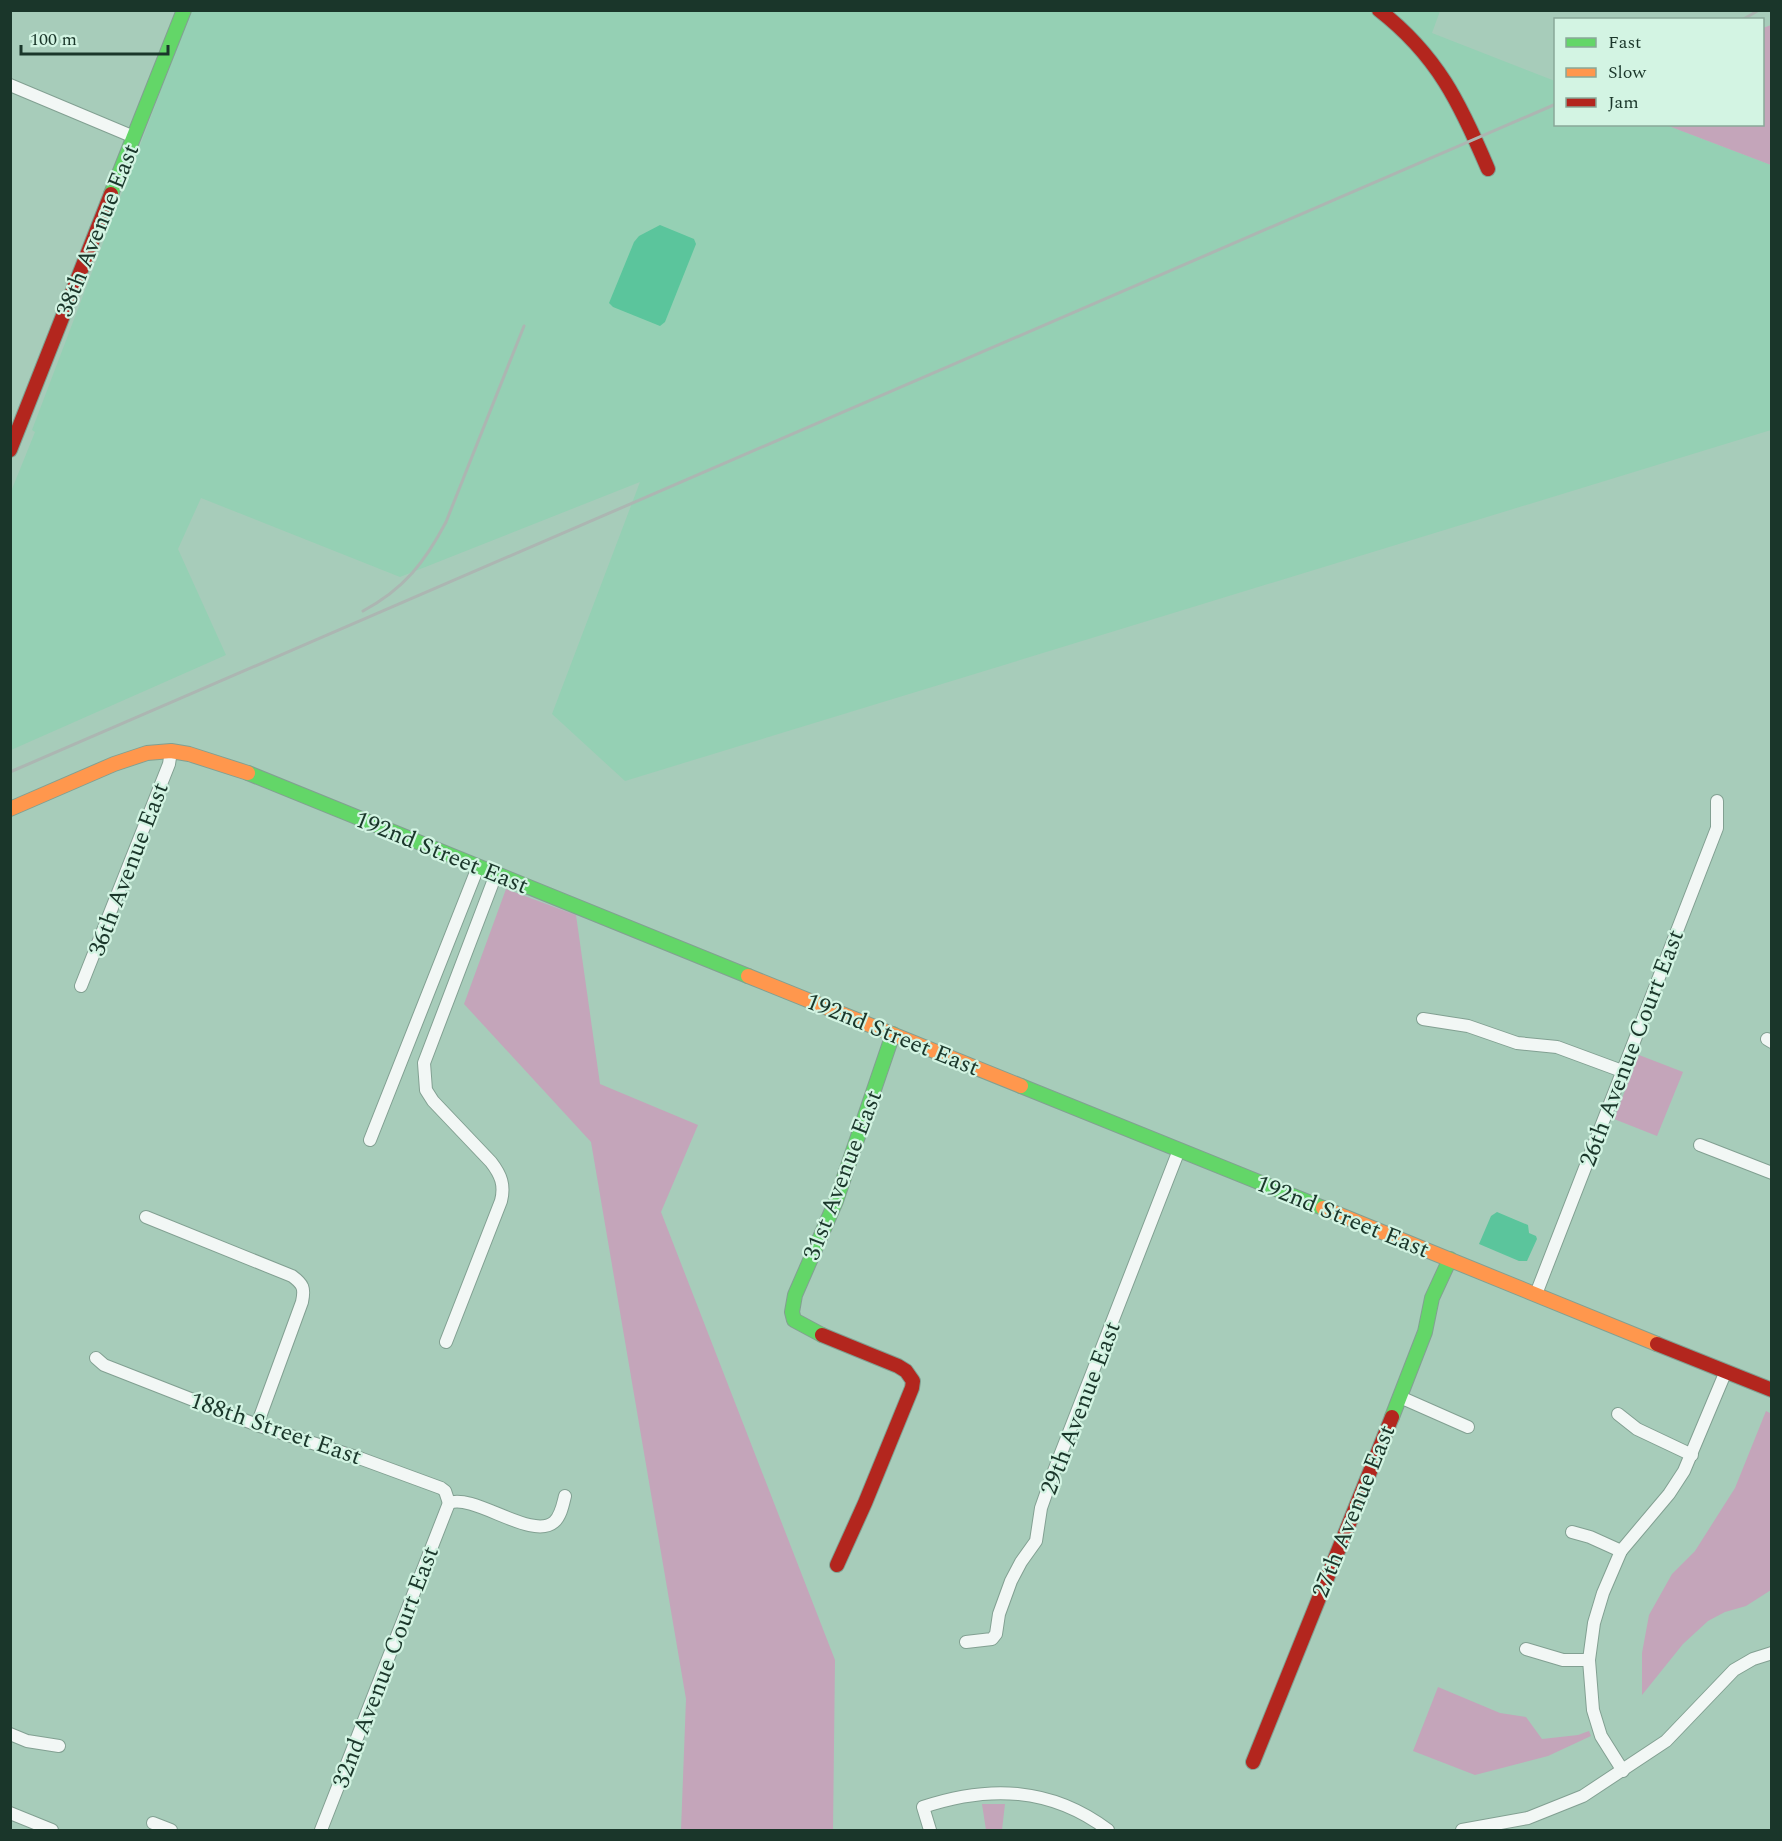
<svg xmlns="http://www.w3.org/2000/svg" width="1782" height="1841" viewBox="0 0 1782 1841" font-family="Spectral,serif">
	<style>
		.built { fill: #95d0b4 }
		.green { fill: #c4a5ba }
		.water { fill: #5bc59c }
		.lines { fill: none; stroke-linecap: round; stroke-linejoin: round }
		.street-casing { stroke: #82a092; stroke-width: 14 }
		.fast-casing { stroke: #82a092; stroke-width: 16 }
		.slow-casing { stroke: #82a092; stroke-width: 16 }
		.jam-casing { stroke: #82a092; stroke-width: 16 }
		.street { stroke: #f2f7f5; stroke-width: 12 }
		.fast { stroke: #63d668; stroke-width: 14 }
		.slow { stroke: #ff974d; stroke-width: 14 }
		.jam { stroke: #b3261e; stroke-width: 14 }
		.rail { stroke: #acb6b2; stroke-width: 3 }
		.labels { text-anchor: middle; stroke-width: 4.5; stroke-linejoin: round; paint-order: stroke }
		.street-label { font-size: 24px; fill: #1a362a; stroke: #d3f4e3 }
	</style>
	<rect width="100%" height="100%" fill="#a7ccba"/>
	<polygon class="built" points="191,11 1440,11 1432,33 1555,81 1556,124 1666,125 1771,165 1771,430 625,781 552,714 640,482 400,577 201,498 178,549 226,655 11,750 10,494 35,432 32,430"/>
	<g class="green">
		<polygon points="1771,25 1771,165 1666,125 1762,124 1763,28"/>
		<polygon points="506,889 576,915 600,1084 698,1125 661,1212 835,1660 833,1830 681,1830 686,1699 591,1142 464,1004"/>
		<polygon points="1639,1055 1683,1072 1657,1136 1614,1119"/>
		<polygon points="1766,1411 1772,1414 1771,1590 1746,1606 1725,1612 1708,1621 1683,1644 1642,1695 1642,1653 1649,1615 1672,1574 1695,1551 1735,1488"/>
		<polygon points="1438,1687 1500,1713 1526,1717 1542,1739 1578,1735 1589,1731 1591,1736 1548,1756 1475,1775 1413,1751"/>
		<polygon points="982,1804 1005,1804 1002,1830 986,1830"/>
	</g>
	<g class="water">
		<polygon points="660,225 694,239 696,244 665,322 660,326 613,307 609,303 634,242 639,236"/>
		<polygon points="1497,1212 1528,1225 1529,1233 1536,1236 1537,1239 1527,1261 1519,1261 1479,1244 1491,1216"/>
	</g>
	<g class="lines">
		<g class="street-casing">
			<g id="street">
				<polyline points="10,85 134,137"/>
				<polyline points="81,986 169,764 171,751"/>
				<polyline points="1423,1019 1468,1026 1517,1043 1557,1047 1622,1071"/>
				<polyline points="1767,1039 1772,1042"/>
				<polyline points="370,1140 478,867"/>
				<polyline points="1700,1145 1772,1173"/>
				<path d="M 146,1217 L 292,1276 C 303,1284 305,1288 302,1302 L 257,1425"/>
				<polyline points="1536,1294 1717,828 1717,801"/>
				<path d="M 446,1342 L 501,1201 C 505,1185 501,1175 491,1162 L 433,1101 L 426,1090 L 424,1063 L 496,874"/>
				<polyline points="96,1358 104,1365 257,1425 362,1459 441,1488 445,1491 449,1503"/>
				<polyline points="1400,1397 1468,1427"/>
				<polyline points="1618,1414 1637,1429 1692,1455"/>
				<path d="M 449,1503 C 474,1493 532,1541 554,1522 C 561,1516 563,1504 565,1496"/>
				<polyline points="1572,1532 1590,1537 1621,1551"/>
				<polyline points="966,1642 992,1639 996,1634 999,1614 1011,1581 1021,1562 1036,1541 1041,1508 1054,1471 1179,1150"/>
				<polyline points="1526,1649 1563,1660 1589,1660"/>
				<polyline points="10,1734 27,1741 59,1746"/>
				<polyline points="1623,1771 1601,1736 1593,1710 1589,1660 1594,1623 1603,1593 1621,1551 1669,1494 1684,1471 1726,1371"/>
				<polyline points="10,1813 52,1830"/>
				<polyline points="153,1823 171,1830"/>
				<polyline points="321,1830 449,1503"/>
				<path d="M 930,1830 L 923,1807 C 989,1785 1051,1787 1108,1830"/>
				<polyline points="1462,1830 1528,1818 1583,1796 1666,1741 1734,1670 1753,1659 1772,1653"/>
			</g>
		</g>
		<g class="fast-casing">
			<g id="fast">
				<polyline points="111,194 184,10"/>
				<polyline points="248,773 748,976"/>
				<polyline points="1021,1086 1323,1208"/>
				<polyline points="822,1335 794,1320 792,1312 795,1295 836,1201 893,1034"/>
				<polyline points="1392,1417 1425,1332 1432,1298 1450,1259"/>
			</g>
		</g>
		<g class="slow-casing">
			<g id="slow">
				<polyline points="10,809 114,764 147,753 171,751 189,754 248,773"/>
				<polyline points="748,976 1021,1086"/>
				<polyline points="1323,1208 1657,1344"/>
			</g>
		</g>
		<g class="jam-casing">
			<g id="jam">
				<path d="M 1379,10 C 1437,55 1460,103 1488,169"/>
				<polyline points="10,450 111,194"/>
				<polyline points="822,1335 898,1366 906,1371 913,1381 912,1388 865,1503 837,1565"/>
				<polyline points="1657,1344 1772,1390"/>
				<polyline points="1253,1762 1392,1417"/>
			</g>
		</g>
		<use href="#street" class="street"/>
		<use href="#fast" class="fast"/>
		<use href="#slow" class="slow"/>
		<use href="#jam" class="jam"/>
		<g class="rail">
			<polyline points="1742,20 1759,10"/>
			<path d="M 363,611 C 404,589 425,562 446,522 L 524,326"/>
			<polyline points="10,772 1556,104"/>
		</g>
	</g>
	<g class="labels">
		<g class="street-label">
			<text transform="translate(97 230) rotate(-68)" y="8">38th Avenue East</text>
			<text transform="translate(442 852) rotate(22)" y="8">192nd Street East</text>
			<text transform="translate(128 869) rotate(-69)" y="8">36th Avenue East</text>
			<text transform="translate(893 1034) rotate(22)" y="8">192nd Street East</text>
			<text transform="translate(1631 1048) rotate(-69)" y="8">26th Avenue Court East</text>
			<text transform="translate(842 1175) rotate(-69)" y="8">31st Avenue East</text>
			<text transform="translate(1343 1216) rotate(22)" y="8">192nd Street East</text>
			<text transform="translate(1080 1408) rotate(-69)" y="8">29th Avenue East</text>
			<text transform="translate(276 1428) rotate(19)" y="8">188th Street East</text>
			<text transform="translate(1353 1511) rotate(-68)" y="8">27th Avenue East</text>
			<text transform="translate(385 1667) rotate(-69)" y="8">32nd Avenue Court East</text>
		</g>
	</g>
	<rect width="1782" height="1841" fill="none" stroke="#1a362a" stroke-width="24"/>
	<rect x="1554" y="18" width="210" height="108" fill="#d3f4e3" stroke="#89a899" stroke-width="1.5"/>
	<rect x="1566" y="38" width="30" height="9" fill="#63d668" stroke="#89a899" stroke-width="1.5"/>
	<text x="1608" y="48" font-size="18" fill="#1a362a">Fast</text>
	<rect x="1566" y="68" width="30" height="9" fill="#ff974d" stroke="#89a899" stroke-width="1.5"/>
	<text x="1608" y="78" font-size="18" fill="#1a362a">Slow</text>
	<rect x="1566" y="98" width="30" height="9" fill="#b3261e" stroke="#89a899" stroke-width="1.5"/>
	<text x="1608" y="108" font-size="18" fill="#1a362a">Jam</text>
	<path d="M21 45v9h147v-9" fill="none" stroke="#1a362a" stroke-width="3"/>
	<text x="30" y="45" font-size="18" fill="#1a362a" stroke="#d3f4e3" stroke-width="4.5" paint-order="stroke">100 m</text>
</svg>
